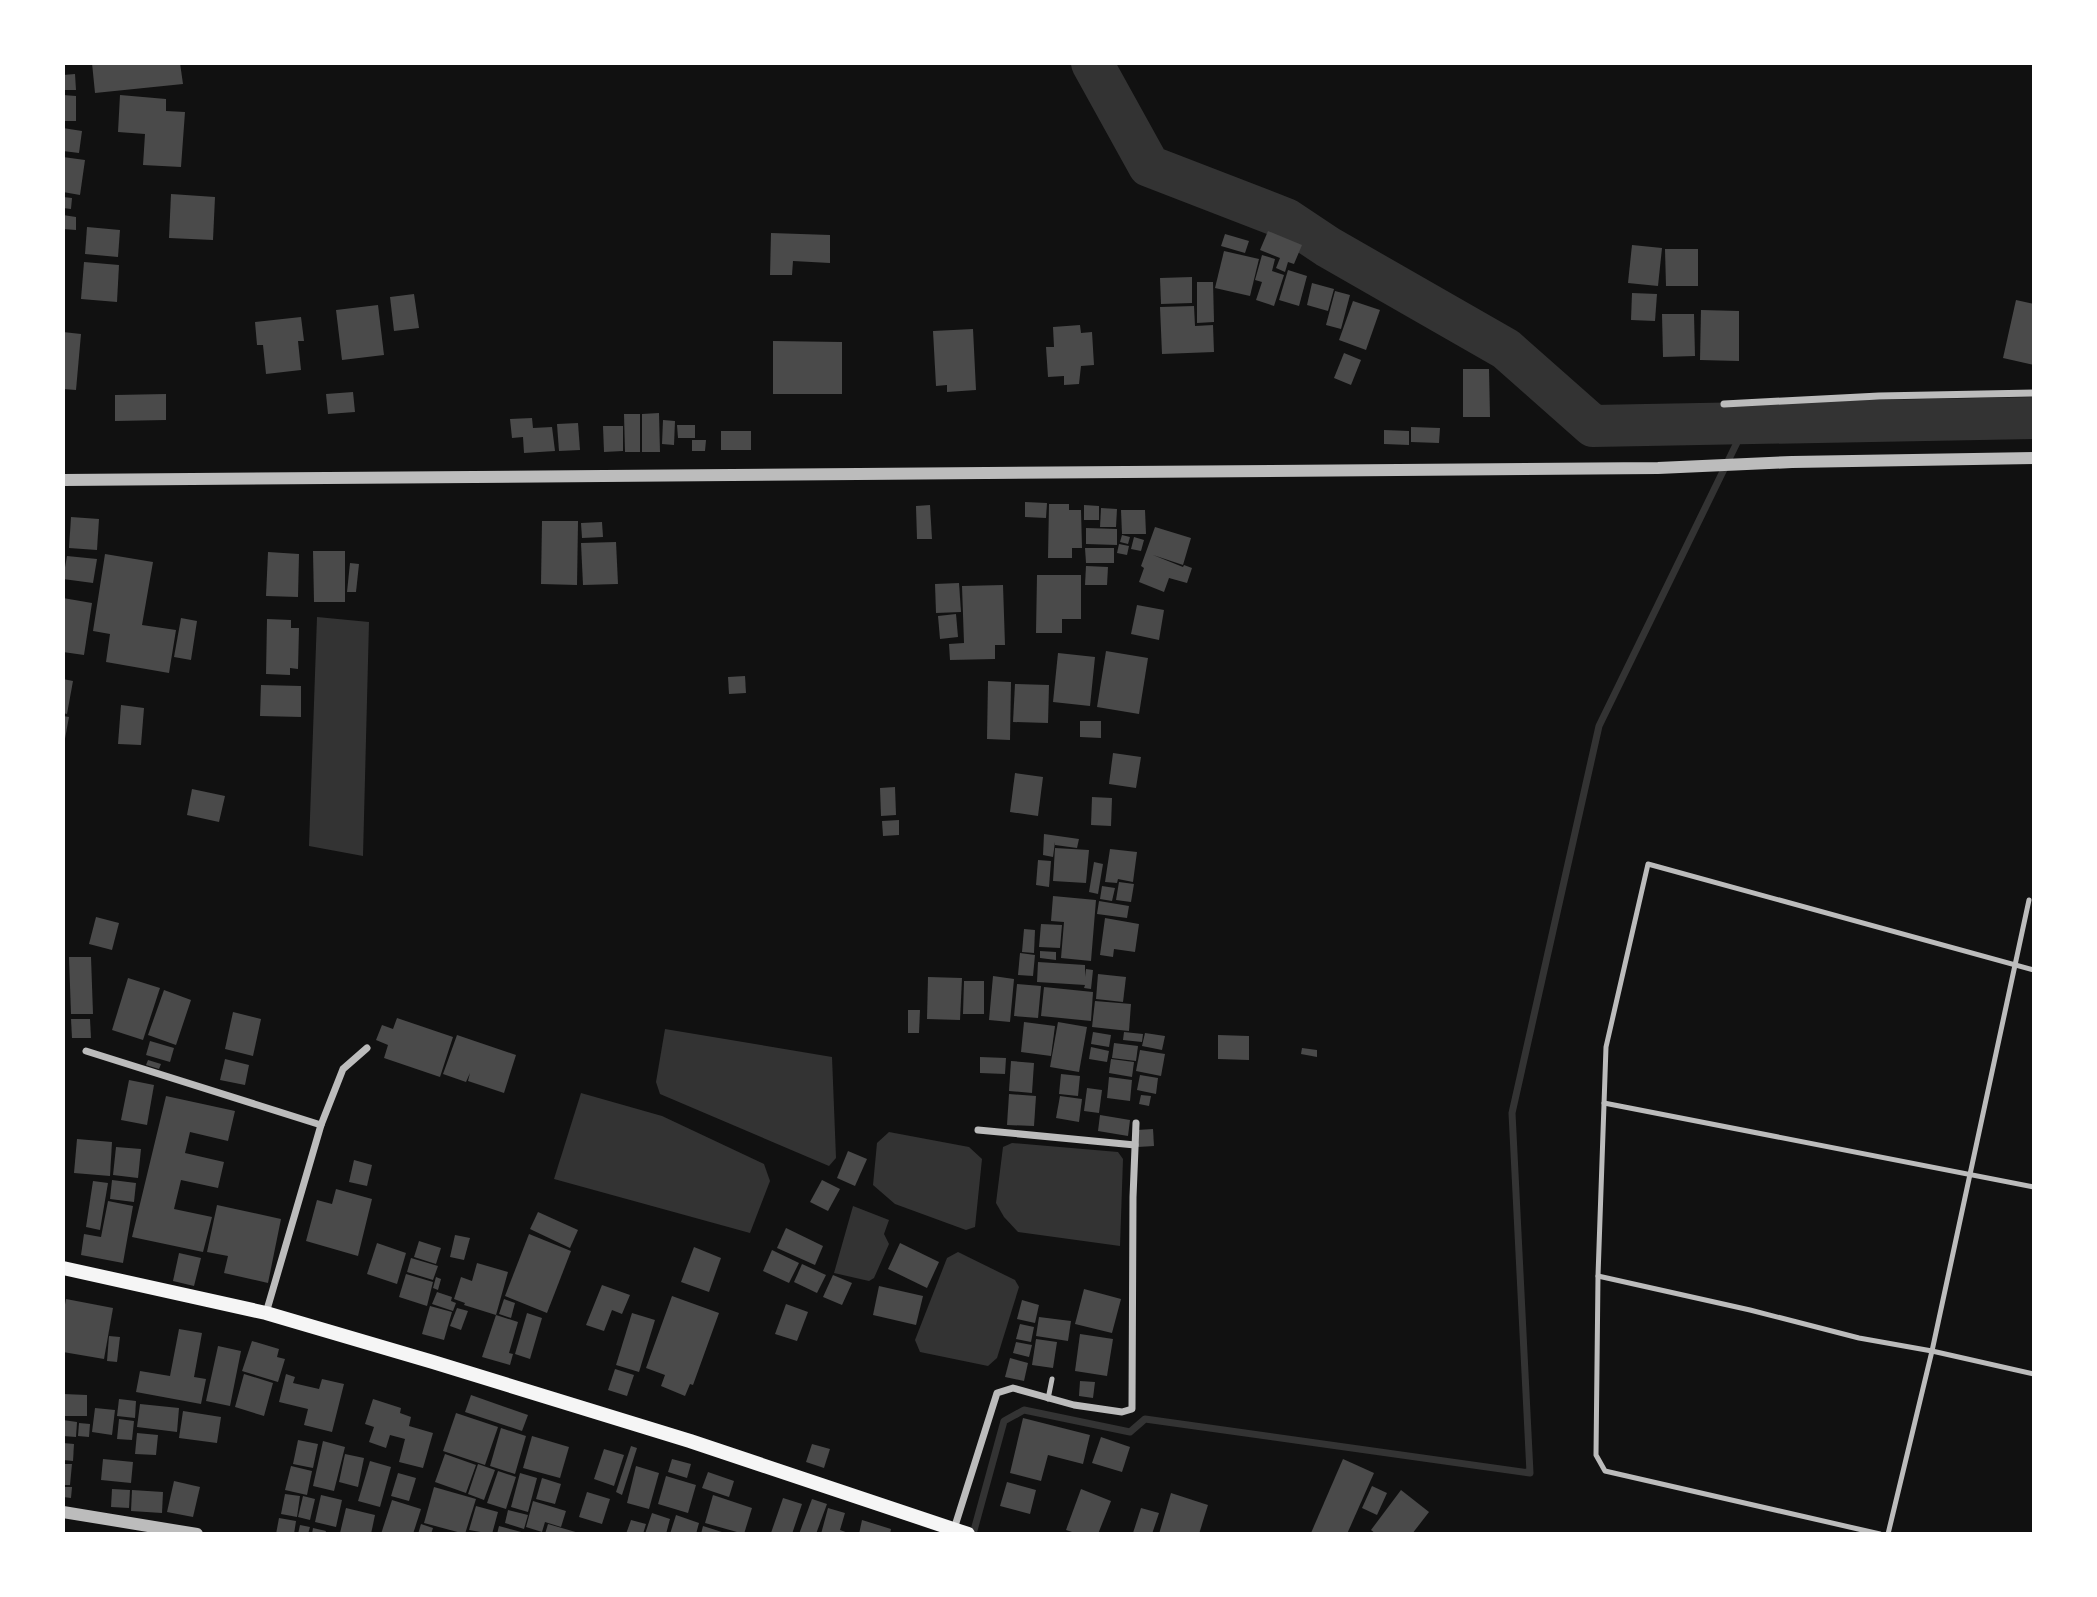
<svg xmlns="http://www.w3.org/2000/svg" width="2097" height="1597" viewBox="0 0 2097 1597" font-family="Lato,sans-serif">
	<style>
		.water { fill: #333 }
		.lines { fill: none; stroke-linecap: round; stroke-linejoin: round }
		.stream { stroke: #333; stroke-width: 7 }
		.river { stroke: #333; stroke-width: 42 }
		.building { fill: #4a4a4a }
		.service { stroke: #bcbcbc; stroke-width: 5 }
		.minor { stroke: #bcbcbc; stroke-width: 7 }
		.tertiary { stroke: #bcbcbc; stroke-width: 12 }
		.secondary { stroke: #f5f5f5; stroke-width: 14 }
	</style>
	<rect width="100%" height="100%" fill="#111"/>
	<g class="water">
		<polygon points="317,617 369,622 363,856 309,846"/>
		<polygon points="665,1029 832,1057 836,1158 829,1166 660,1094 656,1082"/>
		<polygon points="581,1093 662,1116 764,1164 770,1181 750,1233 554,1179"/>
		<polygon points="889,1132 969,1147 982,1159 975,1227 966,1230 895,1204 873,1185 877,1143"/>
		<polygon points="1012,1143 1118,1152 1123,1159 1120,1246 1018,1232 1004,1217 996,1203 1003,1147"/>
		<polygon points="853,1206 889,1220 884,1234 889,1244 874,1278 869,1281 834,1273"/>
		<polygon points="958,1252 1015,1280 1019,1287 997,1358 988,1366 920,1352 915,1340 947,1258"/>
	</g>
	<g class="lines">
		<polyline class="stream" points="973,1534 1004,1421 1024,1410 1130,1432 1145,1419 1530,1473 1512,1113 1599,726 1747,422"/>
		<polyline class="river" points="1092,63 1149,166 1286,219 1328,247 1506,349 1593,426 2034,418"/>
	</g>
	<g class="building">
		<polygon points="92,63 180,63 183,84 95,93"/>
		<polygon points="75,74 76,90 63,90 63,75"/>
		<polygon points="63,95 76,96 76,121 63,121"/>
		<polygon points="120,95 166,99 166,111 185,112 181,167 143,165 145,134 118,132"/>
		<polygon points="63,128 82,131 79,153 63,151"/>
		<polygon points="63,157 85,160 80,195 63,192"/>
		<polygon points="171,194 215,197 213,240 169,238"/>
		<polygon points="63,197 72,198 71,209 63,208"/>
		<polygon points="63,215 76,217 76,230 63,229"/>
		<polygon points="87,227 120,230 118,257 85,254"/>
		<polygon points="1268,231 1302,245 1294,264 1288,262 1285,272 1276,268 1280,258 1260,250"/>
		<polygon points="771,233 830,235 830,263 793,261 792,275 770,275"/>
		<polygon points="1225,234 1249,241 1245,253 1221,246"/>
		<polygon points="1632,245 1662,248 1658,286 1628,283"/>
		<polygon points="1665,249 1698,249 1698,286 1666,286"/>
		<polygon points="1224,251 1259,259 1250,296 1215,288"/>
		<polygon points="1262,255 1275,259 1272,271 1284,275 1274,306 1256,300 1262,282 1255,280"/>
		<polygon points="84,262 119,265 117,302 81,299"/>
		<polygon points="1288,270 1307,276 1299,306 1279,300"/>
		<polygon points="1192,277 1192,303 1161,304 1160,278"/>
		<polygon points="1197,282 1213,282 1214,322 1197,323"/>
		<polygon points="1312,283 1334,289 1328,311 1307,305"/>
		<polygon points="1335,291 1350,295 1341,329 1326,325"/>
		<polygon points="1632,293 1657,294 1655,321 1631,320"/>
		<polygon points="414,294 419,328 394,331 390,297"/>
		<polygon points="2016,300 2034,304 2034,365 2003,358"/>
		<polygon points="1353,301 1380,310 1366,350 1339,340"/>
		<polygon points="378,305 384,355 342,360 336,310"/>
		<polygon points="1194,306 1195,326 1213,325 1214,352 1162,354 1160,307"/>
		<polygon points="1701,310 1739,311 1739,361 1700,360"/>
		<polygon points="1662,314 1694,314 1695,356 1663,357"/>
		<polygon points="301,317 304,341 298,341 301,370 266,374 263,345 257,345 255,322"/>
		<polygon points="1080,325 1081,333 1092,332 1094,365 1081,366 1079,384 1064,385 1064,376 1048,377 1046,347 1054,347 1053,327"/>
		<polygon points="973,329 976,390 947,392 947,385 936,386 933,331"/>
		<polygon points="63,332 81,334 76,390 63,389"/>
		<polygon points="773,341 842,342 842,394 773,394"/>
		<polygon points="1344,353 1361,360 1351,385 1334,378"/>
		<polygon points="1463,369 1489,369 1490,417 1463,417"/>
		<polygon points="353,392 355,412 328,414 326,394"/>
		<polygon points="166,394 166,420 115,421 115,395"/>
		<polygon points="659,413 660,452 642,452 642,414"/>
		<polygon points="624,414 640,414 640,452 625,452"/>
		<polygon points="532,418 533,428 552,427 555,451 524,453 523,437 512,438 510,419"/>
		<polygon points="663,420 675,421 674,445 662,444"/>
		<polygon points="578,423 580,450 559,451 557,424"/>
		<polygon points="677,425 695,425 695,438 678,438"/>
		<polygon points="603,426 623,426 623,451 604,452"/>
		<polygon points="1411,427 1440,428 1439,443 1411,442"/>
		<polygon points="1384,430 1409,431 1409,445 1384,444"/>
		<rect x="721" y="431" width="30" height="19"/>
		<polygon points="692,440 706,440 705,451 692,451"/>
		<polygon points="1025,502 1047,503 1046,518 1025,517"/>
		<polygon points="1049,504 1069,504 1069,510 1081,510 1082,548 1072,548 1072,558 1048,558"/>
		<polygon points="930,505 932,539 917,539 916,506"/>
		<polygon points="1084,505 1099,506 1099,520 1084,520"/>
		<polygon points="1101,508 1117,509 1116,527 1100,527"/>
		<polygon points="1121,510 1145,510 1146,534 1122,534"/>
		<polygon points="71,517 99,519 97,550 69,548"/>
		<polygon points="542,521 578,521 577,585 541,584"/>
		<polygon points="602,522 603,537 582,538 581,523"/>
		<polygon points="1155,527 1191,538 1183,565 1153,555 1183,567 1184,565 1192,568 1187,583 1169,578 1164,592 1139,582 1144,568 1141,566"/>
		<polygon points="1086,528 1117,529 1117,545 1086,544"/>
		<polygon points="1122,535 1130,537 1128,544 1120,542"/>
		<polygon points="1134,537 1144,540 1141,551 1131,549"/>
		<polygon points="616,542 618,584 583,585 581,543"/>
		<polygon points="1119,544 1129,546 1127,555 1117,553"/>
		<polygon points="1085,548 1114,548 1114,563 1086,563"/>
		<polygon points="313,551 345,551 345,602 314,602"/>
		<polygon points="268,552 299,554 298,597 266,596"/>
		<polygon points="105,554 153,562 142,625 176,630 169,673 106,662 110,634 93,631"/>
		<polygon points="67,556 97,559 93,583 63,579"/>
		<polygon points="350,563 359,564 356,592 347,592"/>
		<polygon points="1086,566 1108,567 1107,585 1085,585"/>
		<polygon points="1037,575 1081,575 1081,619 1062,619 1062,633 1036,633"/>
		<polygon points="959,583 961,612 936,613 935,584"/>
		<polygon points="1003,585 1005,645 995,645 995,659 950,660 949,644 964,643 962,586"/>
		<polygon points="63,598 92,603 84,655 63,652"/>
		<polygon points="1137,605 1164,610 1159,640 1131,634"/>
		<polygon points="956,614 958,637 940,639 938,616"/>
		<polygon points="181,618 197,621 191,660 174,657"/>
		<polygon points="267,619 291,620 291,628 299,628 298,669 290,668 290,675 266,674"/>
		<polygon points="1106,651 1148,658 1139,714 1097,707"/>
		<polygon points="1058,653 1095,657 1090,706 1053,702"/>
		<polygon points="745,676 746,693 729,694 728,677"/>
		<polygon points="63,679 73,681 67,714 63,713"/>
		<polygon points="988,681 1011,682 1010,740 987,739"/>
		<polygon points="1015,684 1049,685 1048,723 1013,722"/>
		<polygon points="261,685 301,686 301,717 260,716"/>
		<polygon points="121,705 144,708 141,745 118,744"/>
		<polygon points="63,716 69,717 64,744 63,744"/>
		<polygon points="1080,721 1101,721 1101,738 1080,737"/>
		<polygon points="1113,753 1141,757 1136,788 1109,784"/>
		<polygon points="1015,773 1043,777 1038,816 1010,812"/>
		<polygon points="895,787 896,815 881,816 880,788"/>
		<polygon points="192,789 225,796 219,822 187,815"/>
		<polygon points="1092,797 1112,798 1111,826 1091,825"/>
		<polygon points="899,820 899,835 883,836 882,821"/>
		<polygon points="1044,834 1079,839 1077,848 1055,845 1055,842 1053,857 1043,855"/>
		<polygon points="1055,848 1089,850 1086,883 1053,881"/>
		<polygon points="1110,849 1137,852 1133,882 1118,879 1117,883 1105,882"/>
		<polygon points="1038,860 1051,861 1049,887 1036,885"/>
		<polygon points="1094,862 1103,864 1098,894 1089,892"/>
		<polygon points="1119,882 1134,884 1131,902 1116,900"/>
		<polygon points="1102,886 1115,888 1112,901 1100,899"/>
		<polygon points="1053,896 1096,900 1091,961 1061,958 1064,922 1051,921"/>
		<polygon points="1099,901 1129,906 1127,918 1097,914"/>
		<polygon points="96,917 119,923 112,950 89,944"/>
		<polygon points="1105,918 1139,924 1135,952 1114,949 1113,957 1100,955"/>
		<polygon points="1041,924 1062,925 1060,948 1039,947"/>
		<polygon points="1024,929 1035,930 1034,953 1022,952"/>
		<polygon points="1040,951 1056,952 1056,960 1040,958"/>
		<polygon points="1020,953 1035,955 1033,976 1018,975"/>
		<polygon points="69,957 91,957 93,1014 71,1014"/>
		<polygon points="1038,962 1085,965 1085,977 1086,969 1093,970 1091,989 1084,988 1085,985 1037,982"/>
		<polygon points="1098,974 1126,977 1123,1002 1096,999"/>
		<polygon points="993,976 1014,979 1010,1022 989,1020"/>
		<polygon points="928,977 962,978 960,1020 927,1019"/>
		<polygon points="128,978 160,988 143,1040 112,1030"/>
		<polygon points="964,981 984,981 984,1014 963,1014"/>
		<polygon points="1017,984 1041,986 1038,1018 1014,1016"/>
		<polygon points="1044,987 1093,992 1091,1021 1041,1016"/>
		<polygon points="164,990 191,1000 176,1045 148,1035"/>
		<polygon points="1095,1001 1131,1004 1129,1031 1092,1027"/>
		<polygon points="908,1010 920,1010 919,1033 908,1033"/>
		<polygon points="233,1012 261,1019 253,1056 225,1049"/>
		<polygon points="397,1018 453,1037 440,1077 384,1058 388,1045 376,1040 382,1025 393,1029"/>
		<polygon points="71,1019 90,1019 91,1038 72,1038"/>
		<polygon points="1024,1022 1055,1026 1051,1056 1021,1052"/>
		<polygon points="1058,1022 1087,1027 1079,1072 1050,1067"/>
		<polygon points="1093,1032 1111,1035 1109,1047 1091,1044"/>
		<polygon points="1124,1032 1143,1034 1142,1042 1123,1040"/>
		<polygon points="1145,1033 1165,1036 1162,1050 1142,1046"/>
		<polygon points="457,1035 516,1055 504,1093 468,1081 470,1073 466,1082 443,1074"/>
		<polygon points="1218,1035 1249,1036 1249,1060 1218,1059"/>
		<polygon points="150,1041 174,1048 170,1062 146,1055"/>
		<polygon points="1114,1043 1138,1046 1136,1061 1112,1058"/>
		<polygon points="1091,1047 1109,1051 1107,1062 1089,1059"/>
		<polygon points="1302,1048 1317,1050 1317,1057 1301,1054"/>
		<polygon points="1140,1050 1165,1054 1161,1076 1136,1071"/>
		<polygon points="980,1057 1006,1058 1005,1074 980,1073"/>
		<polygon points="225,1059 249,1065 245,1085 220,1080"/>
		<polygon points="1111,1059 1134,1062 1132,1077 1109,1073"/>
		<polygon points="148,1060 161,1064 159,1069 146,1065"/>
		<polygon points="1011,1061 1034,1063 1032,1093 1009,1091"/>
		<polygon points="1061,1074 1080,1076 1078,1096 1059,1094"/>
		<polygon points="1140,1075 1158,1078 1156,1094 1137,1090"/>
		<polygon points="1109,1077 1132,1080 1130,1101 1107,1098"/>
		<polygon points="129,1080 154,1085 147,1125 121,1120"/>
		<polygon points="1087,1088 1102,1090 1099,1113 1084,1111"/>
		<polygon points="1009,1094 1036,1096 1034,1126 1007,1125"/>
		<polygon points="1141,1095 1151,1096 1149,1106 1139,1104"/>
		<polygon points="166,1096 235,1111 228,1141 190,1132 185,1153 224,1162 218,1188 181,1180 174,1209 212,1217 203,1252 132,1237"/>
		<polygon points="1060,1096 1082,1099 1079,1122 1056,1118"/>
		<polygon points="1100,1115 1130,1120 1128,1136 1098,1131"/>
		<polygon points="1153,1129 1154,1146 1138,1147 1137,1130"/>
		<polygon points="77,1139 112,1142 110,1176 74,1173"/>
		<polygon points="116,1147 141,1149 138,1178 113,1175"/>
		<polygon points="848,1151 867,1159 855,1186 837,1178"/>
		<polygon points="354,1160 372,1165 367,1186 349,1182"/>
		<polygon points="112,1180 136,1183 134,1202 110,1199"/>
		<polygon points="822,1180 840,1189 828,1211 810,1202"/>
		<polygon points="93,1181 108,1183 100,1230 86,1227"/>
		<polygon points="336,1189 372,1199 358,1256 306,1241 317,1200 332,1204"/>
		<polygon points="108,1201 133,1206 123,1263 81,1255 84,1234 101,1237"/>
		<polygon points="217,1205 281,1219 268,1283 224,1273 228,1256 207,1252"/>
		<polygon points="538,1212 578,1230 570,1248 530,1229"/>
		<polygon points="786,1228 823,1246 815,1265 777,1248"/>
		<polygon points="529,1234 571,1251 547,1313 505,1296"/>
		<polygon points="455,1235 470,1238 464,1260 450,1257"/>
		<polygon points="419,1241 441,1248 436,1264 414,1257"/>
		<polygon points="377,1243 406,1253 397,1284 367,1274"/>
		<polygon points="900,1243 939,1262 927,1288 888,1269"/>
		<polygon points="694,1247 721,1258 709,1292 681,1282"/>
		<polygon points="772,1250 799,1263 789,1283 763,1271"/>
		<polygon points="179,1253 201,1258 194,1286 173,1281"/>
		<polygon points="411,1258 438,1266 433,1280 407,1272"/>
		<polygon points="477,1263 508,1272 496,1315 464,1305 465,1303 454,1299 461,1277 472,1281"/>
		<polygon points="802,1264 826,1275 817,1293 794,1282"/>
		<polygon points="406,1274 433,1282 427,1306 399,1297"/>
		<polygon points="833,1275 852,1283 842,1305 823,1297"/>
		<polygon points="436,1277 441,1279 438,1290 433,1288"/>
		<polygon points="602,1285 630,1295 622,1314 612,1310 604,1331 586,1325"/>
		<polygon points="879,1286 923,1296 916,1325 873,1315"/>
		<polygon points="1084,1289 1121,1299 1112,1333 1075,1324"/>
		<polygon points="437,1292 452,1297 451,1301 456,1303 453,1311 432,1304"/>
		<polygon points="672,1296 719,1313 693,1385 690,1384 685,1396 661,1386 665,1375 646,1368"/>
		<polygon points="66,1299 113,1308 104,1359 63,1352 63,1316"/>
		<polygon points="504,1299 515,1303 511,1318 499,1314"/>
		<polygon points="1022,1300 1039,1305 1035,1323 1017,1319"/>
		<polygon points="786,1304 808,1312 797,1341 775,1334"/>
		<polygon points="430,1306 452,1312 444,1340 422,1334"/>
		<polygon points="457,1308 468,1311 461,1330 450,1326"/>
		<polygon points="527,1313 542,1318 530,1359 515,1354"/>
		<polygon points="632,1313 655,1320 639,1372 616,1365"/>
		<polygon points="496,1315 518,1322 509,1353 513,1354 510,1365 482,1357"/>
		<polygon points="1039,1317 1071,1321 1068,1341 1036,1336"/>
		<polygon points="1020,1324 1034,1327 1031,1342 1016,1339"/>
		<polygon points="179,1329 202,1333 194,1377 206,1379 201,1404 136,1392 140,1371 170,1376"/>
		<polygon points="1080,1334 1113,1339 1107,1376 1075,1371"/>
		<polygon points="109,1336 120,1337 117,1362 107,1361"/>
		<polygon points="1036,1339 1057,1342 1053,1368 1032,1365"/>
		<polygon points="252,1341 279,1349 277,1357 285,1359 278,1382 242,1371"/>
		<polygon points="1016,1342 1032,1345 1029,1357 1013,1353"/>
		<polygon points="218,1346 241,1351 230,1406 206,1401"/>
		<polygon points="1010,1358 1028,1363 1024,1381 1005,1377"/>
		<polygon points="615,1369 634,1375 627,1396 608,1390"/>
		<polygon points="244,1374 273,1383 264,1416 235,1407"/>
		<polygon points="286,1374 295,1377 293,1383 319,1389 322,1379 344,1384 332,1432 304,1425 308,1409 279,1402"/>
		<polygon points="1080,1381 1095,1382 1093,1398 1079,1396"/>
		<polygon points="63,1394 87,1395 87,1416 63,1416"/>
		<polygon points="471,1395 528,1415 522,1431 465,1412"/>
		<polygon points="119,1399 136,1401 135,1418 117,1416"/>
		<polygon points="373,1399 401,1408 400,1413 411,1417 409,1426 433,1433 423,1468 399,1462 405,1439 390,1435 386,1448 369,1442 374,1427 365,1424"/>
		<polygon points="140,1404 179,1408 177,1432 137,1427"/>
		<polygon points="95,1408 115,1410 112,1435 92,1432"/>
		<polygon points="183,1411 221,1417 217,1443 179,1438"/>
		<polygon points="456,1413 498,1427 485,1465 443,1451"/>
		<polygon points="1023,1418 1090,1435 1083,1464 1048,1455 1041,1481 1010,1473"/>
		<polygon points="119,1419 134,1421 132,1440 117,1439"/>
		<polygon points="63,1420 77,1422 76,1437 63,1436"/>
		<polygon points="79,1423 90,1424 89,1437 78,1436"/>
		<polygon points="501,1428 526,1436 515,1474 490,1466"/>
		<polygon points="137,1433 158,1435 156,1455 135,1454"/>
		<polygon points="532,1436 569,1447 560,1478 523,1468"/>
		<polygon points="1101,1437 1130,1447 1122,1472 1092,1463"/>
		<polygon points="298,1440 318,1444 313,1468 293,1464"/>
		<polygon points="323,1441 345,1447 334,1491 313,1486"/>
		<polygon points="63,1443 74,1444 73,1461 63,1460"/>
		<polygon points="812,1444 830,1449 824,1468 806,1462"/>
		<polygon points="631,1446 637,1448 622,1495 616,1492"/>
		<polygon points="604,1449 624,1455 614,1486 594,1479"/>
		<polygon points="345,1454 364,1458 358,1487 339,1482"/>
		<polygon points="445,1454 476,1465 466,1493 435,1482"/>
		<polygon points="103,1459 133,1462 131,1483 101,1480"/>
		<polygon points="672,1459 691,1464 687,1478 668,1472"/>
		<polygon points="1343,1459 1374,1473 1347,1534 1314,1534 1311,1533"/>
		<polygon points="370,1461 391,1467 380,1507 358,1501"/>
		<polygon points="63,1464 72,1464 70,1485 63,1485"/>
		<polygon points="478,1464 495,1470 484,1500 468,1494"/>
		<polygon points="291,1466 312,1471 307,1495 285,1490"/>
		<polygon points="636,1466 659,1473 649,1509 627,1503"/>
		<polygon points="498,1471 516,1477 506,1509 487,1503"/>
		<polygon points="708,1472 734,1481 729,1497 702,1488"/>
		<polygon points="398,1473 416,1478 409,1501 391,1496"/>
		<polygon points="520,1473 537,1478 528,1512 511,1507"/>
		<polygon points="666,1476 696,1485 688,1513 658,1504"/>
		<polygon points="542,1478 561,1484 555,1504 536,1499"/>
		<polygon points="174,1481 200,1487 193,1517 167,1512"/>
		<polygon points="1007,1482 1036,1490 1030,1514 1000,1506"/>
		<polygon points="1372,1486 1387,1493 1377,1515 1362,1508"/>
		<polygon points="63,1487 72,1487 71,1498 63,1497"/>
		<polygon points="434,1487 476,1499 465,1534 424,1523"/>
		<polygon points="112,1489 130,1490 129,1508 111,1507"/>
		<polygon points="1081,1489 1111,1501 1098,1534 1078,1534 1066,1530"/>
		<polygon points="132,1490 163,1492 162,1513 131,1511"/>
		<polygon points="1401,1490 1429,1512 1412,1534 1376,1534 1371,1530"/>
		<polygon points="587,1492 610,1499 602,1524 579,1517"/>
		<polygon points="1171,1493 1208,1505 1199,1534 1159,1534"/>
		<polygon points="285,1494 300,1496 297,1517 281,1514"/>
		<polygon points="321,1495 342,1500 336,1527 315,1522"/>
		<polygon points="713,1495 752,1508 744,1534 705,1523"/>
		<polygon points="303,1496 315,1499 310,1520 298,1517"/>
		<polygon points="783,1498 802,1504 792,1534 771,1533"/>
		<polygon points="812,1499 827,1504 816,1534 799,1534"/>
		<polygon points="392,1500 421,1509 413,1534 381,1534"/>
		<polygon points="533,1501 566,1511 561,1527 545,1522 542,1532 526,1527"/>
		<polygon points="476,1506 498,1512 492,1534 469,1530"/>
		<polygon points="346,1508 375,1515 371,1534 340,1533"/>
		<polygon points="828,1508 845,1513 840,1530 851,1534 821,1534"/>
		<polygon points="1141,1508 1159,1513 1152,1534 1133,1533"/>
		<polygon points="508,1510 528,1515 524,1529 505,1523"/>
		<polygon points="652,1513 670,1519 666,1534 645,1534"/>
		<polygon points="676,1515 699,1523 696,1534 670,1534"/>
		<polygon points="279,1518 296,1521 294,1534 276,1534"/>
		<polygon points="631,1520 646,1524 643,1534 626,1534"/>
		<polygon points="862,1520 891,1529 890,1534 859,1534"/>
		<polygon points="421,1524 433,1528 431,1534 418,1534"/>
		<polygon points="548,1524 579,1533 579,1534 545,1534"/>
		<polygon points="300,1525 310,1527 308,1534 298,1534"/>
		<polygon points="499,1526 525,1533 525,1534 497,1534"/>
		<polygon points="703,1526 725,1533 725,1534 701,1534"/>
		<polygon points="313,1528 326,1531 325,1534 312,1534"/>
	</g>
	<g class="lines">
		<g class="service">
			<polyline points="1604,1103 2034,1187"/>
			<polyline points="1598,1276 1750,1310 1859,1338 1932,1351 2034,1374"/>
			<polyline points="1048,1399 1052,1379"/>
			<polyline points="1880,1534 1605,1471 1596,1455 1598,1276 1606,1047 1648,864 2034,970"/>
			<polyline points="1888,1534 1932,1351 2029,900"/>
		</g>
		<g class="minor">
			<polyline points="1724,404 1879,396 2034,393"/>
			<polyline points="86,1051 321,1125"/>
			<polyline points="978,1130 1135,1145"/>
			<polyline points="266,1313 321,1125 343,1069 367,1048"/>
			<polyline points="954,1529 997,1393 1013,1388 1074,1405 1122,1412 1132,1409 1133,1197 1136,1123"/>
		</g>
		<g class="tertiary">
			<polyline points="63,480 1658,468 1792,462 2034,458"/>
			<polyline points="63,1512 197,1534"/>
		</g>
		<polyline class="secondary" points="63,1268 266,1313 433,1362 690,1441 968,1534"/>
	</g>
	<rect width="2097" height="1597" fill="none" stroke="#ffffff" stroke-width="130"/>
</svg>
